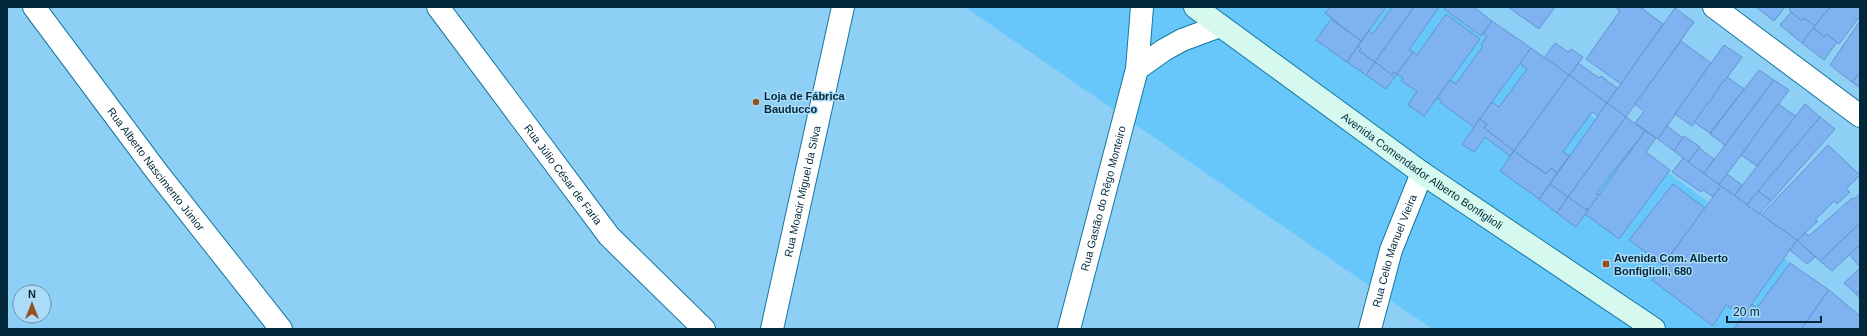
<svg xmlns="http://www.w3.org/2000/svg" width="1867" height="336" viewBox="0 0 1867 336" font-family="Arial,sans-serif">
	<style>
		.built { fill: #67c7fa }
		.building { fill: #7fb2f0; stroke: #6294d1 }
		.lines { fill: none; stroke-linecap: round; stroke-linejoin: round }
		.minor-casing { stroke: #1377a1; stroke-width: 24 }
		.tertiary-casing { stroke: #1377a1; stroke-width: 24 }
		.secondary-casing { stroke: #1377a1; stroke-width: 24 }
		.minor { stroke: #fff; stroke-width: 22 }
		.tertiary { stroke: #fff; stroke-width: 22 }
		.secondary { stroke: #d5f9ef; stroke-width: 22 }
		.poi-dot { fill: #955221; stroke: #aadbf7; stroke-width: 1.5 }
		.labels { text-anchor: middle; stroke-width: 3; stroke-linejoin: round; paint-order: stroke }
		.poi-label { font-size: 11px; font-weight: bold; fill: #01283a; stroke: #aadbf7; text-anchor: start }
		.street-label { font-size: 11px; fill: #01283a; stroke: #aadbf7 }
	</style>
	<rect width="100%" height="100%" fill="#8ed0f5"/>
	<polygon class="built" points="965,7 1446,7 1860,315 1860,329 1432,329"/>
	<g class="building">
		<polygon points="1330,7 1386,7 1361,41 1325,13"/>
		<polygon points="1392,7 1414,7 1375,62 1359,51 1361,49 1358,46 1369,31 1373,34"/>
		<polygon points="1414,7 1439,7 1409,50 1413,52 1397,74 1394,72 1392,75 1375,62"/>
		<polygon points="1445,7 1474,7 1492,21 1481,36 1444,9"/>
		<polygon points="1508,7 1555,7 1539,29"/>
		<polygon points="1618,7 1640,7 1663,24 1621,84 1586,59 1620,11 1617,9"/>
		<polygon points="1756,7 1785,7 1774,21"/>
		<polygon points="1791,7 1830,7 1815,26 1804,18 1802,21 1789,10"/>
		<polygon points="1830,7 1860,7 1860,16 1839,44 1826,34 1824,37 1813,28"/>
		<polygon points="1675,8 1694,22 1626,117 1607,103"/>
		<polygon points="1791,12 1802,21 1804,18 1815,26 1802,43 1780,25"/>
		<polygon points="1446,14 1480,39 1424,116 1408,105 1417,91 1401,81 1403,78 1397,74 1413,52 1417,55"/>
		<polygon points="1331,19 1361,41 1347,62 1316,40"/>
		<polygon points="1492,21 1531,48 1474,127 1441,103 1442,101 1437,98 1450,80 1456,84 1483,46 1481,45 1487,36 1483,34"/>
		<polygon points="1860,21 1860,72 1852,82 1830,65"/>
		<polygon points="1813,28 1824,37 1826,34 1837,42 1824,60 1802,43"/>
		<polygon points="1681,41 1711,63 1658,139 1635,123 1644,111 1635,104"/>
		<polygon points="1555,43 1568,52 1571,49 1583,57 1569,76 1544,58"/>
		<polygon points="1724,45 1742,57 1692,126 1675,114"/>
		<polygon points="1358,46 1361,49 1359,51 1375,62 1366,75 1347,62"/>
		<polygon points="1531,48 1569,75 1514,151 1484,128 1487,124 1480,119 1492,102 1499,107 1527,69 1520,63"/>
		<polygon points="1375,62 1392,75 1394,72 1397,74 1386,89 1366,75"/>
		<polygon points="1578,63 1599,78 1601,76 1617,88 1607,103 1569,76"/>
		<polygon points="1759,70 1774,80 1725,145 1710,134"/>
		<polygon points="1860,72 1860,88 1852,82"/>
		<polygon points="1569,75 1607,103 1598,116 1592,112 1563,152 1569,156 1557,173 1551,168 1546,174 1514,151"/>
		<polygon points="1727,77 1744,89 1710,133 1694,122"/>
		<polygon points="1774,80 1789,90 1719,185 1704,173"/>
		<polygon points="1607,103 1626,117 1568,197 1550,184"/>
		<polygon points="1778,104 1796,116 1757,166 1741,155"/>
		<polygon points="1805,104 1820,117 1747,205 1734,196"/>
		<polygon points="1626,117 1645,131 1596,194 1599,195 1588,210 1587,208 1586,210 1568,197"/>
		<polygon points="1820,117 1835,129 1771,201 1758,191"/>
		<polygon points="1480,119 1487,124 1484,128 1514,151 1510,156 1485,137 1474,152 1462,144"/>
		<polygon points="1667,126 1683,138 1674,151 1658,139"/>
		<polygon points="1645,131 1656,138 1646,152 1670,170 1619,239 1585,214"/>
		<polygon points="1684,136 1700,147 1688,162 1674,151"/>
		<polygon points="1828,145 1860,175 1846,189 1850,192 1837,204 1834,201 1815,220 1818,221 1797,240 1761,215"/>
		<polygon points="1699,148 1714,159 1704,173 1688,162"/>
		<polygon points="1514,151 1546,174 1551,168 1557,173 1539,199 1500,171"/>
		<polygon points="1683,158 1721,186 1713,197 1703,190 1701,192 1672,172"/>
		<polygon points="1727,174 1742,185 1734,196 1719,185"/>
		<polygon points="1550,184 1568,197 1557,213 1539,199"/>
		<polygon points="1673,184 1705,208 1663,265 1629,240"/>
		<polygon points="1721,186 1797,240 1743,316 1726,305 1713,326 1652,280"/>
		<polygon points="1758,191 1771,201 1759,214 1747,205"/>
		<polygon points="1860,194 1860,223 1820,261 1797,240 1805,233 1809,236 1852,198 1854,199"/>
		<polygon points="1568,197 1586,210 1587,208 1588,210 1576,227 1557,213"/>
		<polygon points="1860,223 1860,245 1832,271 1820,261"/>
		<polygon points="1797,240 1815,257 1807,264 1790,250"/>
		<polygon points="1860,245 1860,267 1849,254"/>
		<polygon points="1790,263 1829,290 1801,329 1734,329 1752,304 1756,309"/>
		<polygon points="1860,268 1860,290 1856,294 1844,283"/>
		<polygon points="1829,290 1860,316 1860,329 1801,329"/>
		<polygon points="1860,290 1860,298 1856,294"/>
	</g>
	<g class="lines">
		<g class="minor-casing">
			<g id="minor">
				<path id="s1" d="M 34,7 L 157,172 L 281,329"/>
				<path id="s2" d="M 438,7 L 609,236 L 704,329"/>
				<polyline points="1714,7 1860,116"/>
				<polyline points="1137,69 1164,50 1182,40 1220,26"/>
				<path id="s3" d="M 1069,329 L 1137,69 L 1142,7"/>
				<path id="s4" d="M 1370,329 L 1391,250 L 1422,173"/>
			</g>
		</g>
		<g class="tertiary-casing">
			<g id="tertiary">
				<path id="s5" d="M 772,329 L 843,7"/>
			</g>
		</g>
		<g class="secondary-casing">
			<g id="secondary">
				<path id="s6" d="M 1195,7 L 1422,173 L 1654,329"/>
			</g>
		</g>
		<use href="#minor" class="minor"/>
		<use href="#tertiary" class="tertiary"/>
		<use href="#secondary" class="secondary"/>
	</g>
	<g class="poi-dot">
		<circle cx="756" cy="102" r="4"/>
		<rect x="1602" y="260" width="8" height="8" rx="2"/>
	</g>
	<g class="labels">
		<g class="poi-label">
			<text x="764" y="100">Loja de Fábrica<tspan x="764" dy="13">Bauducco</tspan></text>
			<text x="1614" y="262">Avenida Com. Alberto<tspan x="1614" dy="13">Bonfiglioli, 680</tspan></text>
		</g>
		<g class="street-label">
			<text dy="4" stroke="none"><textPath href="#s1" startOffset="203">Rua Alberto Nascimento Júnior</textPath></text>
			<text dy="4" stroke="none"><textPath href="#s6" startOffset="280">Avenida Comendador Alberto Bonfiglioli</textPath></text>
			<text dy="4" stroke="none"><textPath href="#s2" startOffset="209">Rua Júlio César de Faria</textPath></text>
			<text dy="4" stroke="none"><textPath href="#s5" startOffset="141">Rua Moacir Miguel da Silva</textPath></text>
			<text dy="4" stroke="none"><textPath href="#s3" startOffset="135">Rua Gastão do Rêgo Monteiro</textPath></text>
			<text dy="4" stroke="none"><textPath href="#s4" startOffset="82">Rua Celio Manuel Vieira</textPath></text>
		</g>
	</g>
	<rect width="1867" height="336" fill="none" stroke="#01283a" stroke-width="16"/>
	<g transform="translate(32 304)"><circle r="19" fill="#aadbf7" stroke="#6693ab"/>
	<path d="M0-3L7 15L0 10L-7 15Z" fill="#955221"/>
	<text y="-6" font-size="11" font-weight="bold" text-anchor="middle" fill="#01283a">N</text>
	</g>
	<path d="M1727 316v6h94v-6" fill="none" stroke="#01283a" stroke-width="2"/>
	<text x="1733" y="316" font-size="12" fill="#01283a" stroke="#aadbf7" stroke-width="3" paint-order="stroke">20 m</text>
</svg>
